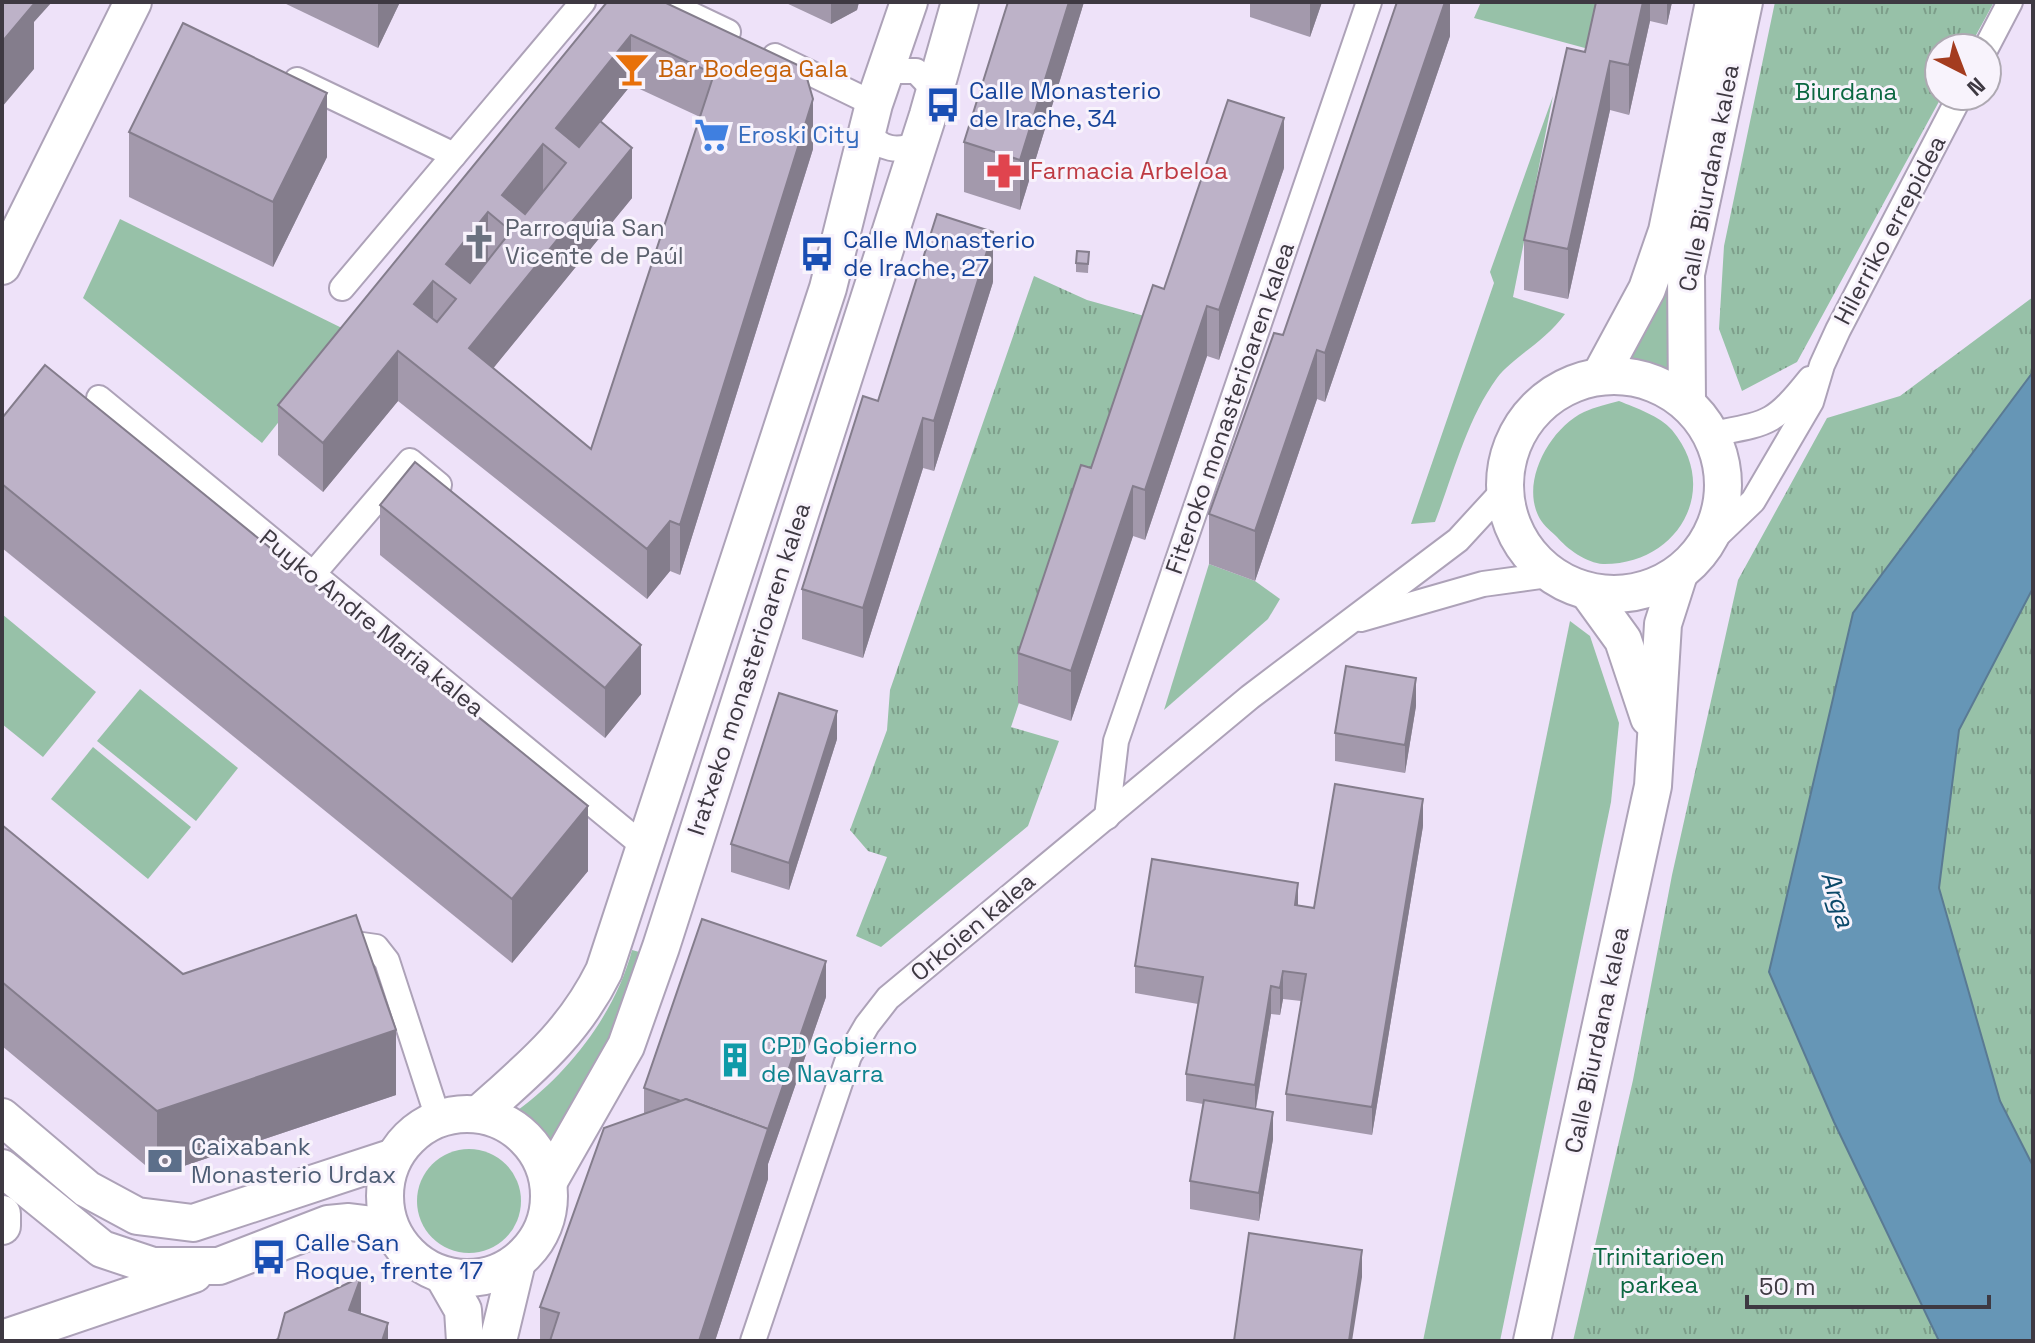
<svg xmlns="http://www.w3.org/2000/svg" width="2035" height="1343" viewBox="0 0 2035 1343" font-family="'Space Grotesk',sans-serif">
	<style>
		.green { fill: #97c1a8 }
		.park { fill: url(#park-tufts) }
		.water { fill: #6696b6; stroke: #5a7a93; stroke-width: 2 }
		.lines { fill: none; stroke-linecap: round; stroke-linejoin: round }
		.street-casing { stroke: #ada2b8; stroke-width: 28 }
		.secondary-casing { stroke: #ada2b8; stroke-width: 40 }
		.street { stroke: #fff; stroke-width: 24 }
		.secondary { stroke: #fff; stroke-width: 36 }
		.wall { fill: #a399ac; fill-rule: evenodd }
		.shaded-wall { fill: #847d8c }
		.building { fill: #bdb2c8; stroke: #847d8c; stroke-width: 2; fill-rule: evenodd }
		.labels { text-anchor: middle; stroke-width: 6; stroke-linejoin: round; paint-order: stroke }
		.food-label { font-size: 24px; fill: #c56008; stroke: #f8f3fc; text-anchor: start }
		.transit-label { font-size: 24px; fill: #164399; stroke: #f8f3fc; text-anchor: start }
		.park-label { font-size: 24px; fill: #0b6741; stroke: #f8f3fc }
		.shop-label { font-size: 24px; fill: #366cbe; stroke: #f8f3fc; text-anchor: start }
		.health-label { font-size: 24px; fill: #be3a42; stroke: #f8f3fc; text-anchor: start }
		.street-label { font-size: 24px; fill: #3e3942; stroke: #f8f3fc }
		.worship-label { font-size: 24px; fill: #5b616d; stroke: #f8f3fc; text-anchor: start }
		.culture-label { font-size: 24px; fill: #0d838f; stroke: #f8f3fc; text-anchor: start }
		.service-label { font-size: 24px; fill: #4e5e75; stroke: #f8f3fc; text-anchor: start }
		.water-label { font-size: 26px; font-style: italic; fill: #0a4869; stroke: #f8f3fc }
	</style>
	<defs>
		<pattern id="park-tufts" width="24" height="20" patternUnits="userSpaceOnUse" patternTransform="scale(2)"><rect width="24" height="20" fill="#97c1a8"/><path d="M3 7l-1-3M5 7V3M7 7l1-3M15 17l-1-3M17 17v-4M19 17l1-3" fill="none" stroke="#7d9e8a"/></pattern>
	</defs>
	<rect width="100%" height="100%" fill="#eee2f9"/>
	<g class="green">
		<polygon points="1481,2 1607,2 1596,51 1474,18"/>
		<path d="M 1553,96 L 1513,297 L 1565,314 C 1545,342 1514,356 1497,378 C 1467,419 1453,475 1435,522 L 1411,524 L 1494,283 L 1490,272 Z"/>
		<polygon points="120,219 350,332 262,443 83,298"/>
		<polygon points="1680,223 1671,369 1629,360 1647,330"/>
		<path d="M 1619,401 C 1636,408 1660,416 1672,430 C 1722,490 1677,565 1603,564 C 1587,563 1567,549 1557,537 C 1552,532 1544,526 1540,519 C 1519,483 1550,428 1584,412 C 1595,407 1608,404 1619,401 Z"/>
		<polygon points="1209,564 1255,581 1280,599 1268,619 1164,710"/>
		<polygon points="2,614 96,692 43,757 2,724"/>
		<polygon points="1570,621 1590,636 1619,723 1611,802 1500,1341 1423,1341"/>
		<polygon points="140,689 238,768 196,821 97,741"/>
		<polygon points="93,747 191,827 148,879 51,799"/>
		<path d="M 632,950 L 643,953 L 620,1033 L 567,1114 L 554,1142 L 518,1110 C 569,1073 616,1012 632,950 Z"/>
		<circle cx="469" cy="1201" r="52"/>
	</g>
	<g class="park">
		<polygon points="1775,2 1994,2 1969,48 1939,48 1939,96 1942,96 1797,362 1742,391 1719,329 1724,246"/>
		<polygon points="1034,276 1087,300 1155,319 1081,516 1011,727 1059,741 1028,826 881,947 856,936 887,857 868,851 850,830 887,730 890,690"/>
		<polygon points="2033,297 2033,372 1853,613 1769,972 1834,1122 1939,1341 1573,1341 1633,1080 1672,875 1738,580 1827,418 1900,396"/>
		<polygon points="2033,588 2033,1166 2000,1101 1939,889 1959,730"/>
	</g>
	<polygon class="water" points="2033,372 2033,588 1959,730 1939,888 2000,1101 2033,1166 2033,1341 1939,1341 1834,1122 1769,972 1853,613"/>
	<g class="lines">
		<g class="street-casing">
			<g id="street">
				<polyline points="665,2 728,32"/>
				<polyline points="1986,48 2010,2"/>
				<polyline points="775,56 874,104"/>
				<polyline points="884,71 916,71 935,91"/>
				<polyline points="297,80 454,155"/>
				<path d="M 867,133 C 882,150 897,152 918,144"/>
				<polyline points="342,288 583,2"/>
				<polyline points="99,398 646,848"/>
				<path d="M 1712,434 C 1769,423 1773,425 1810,379"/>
				<polyline points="1705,547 1753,501 1811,402 1822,365 1838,330 1960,96"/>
				<polyline points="313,574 410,461 439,485"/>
				<polyline points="1361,619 1483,584 1548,575"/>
				<polyline points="1107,817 1116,741 1369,2"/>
				<polyline points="335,954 362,945 376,947 387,961 438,1118"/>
				<polyline points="753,1341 849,1056 867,1025 888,998 1250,697 1458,540 1503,491"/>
			</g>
		</g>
		<g class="secondary-casing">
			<g id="secondary">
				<polyline points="2,266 133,2"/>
				<polyline points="1600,376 1647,289 1667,231 1714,2"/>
				<circle cx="1614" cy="485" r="109"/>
				<polyline points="1687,402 1686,274 1744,2"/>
				<polyline points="1589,593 1623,640 1649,718"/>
				<circle cx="467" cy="1196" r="82"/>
				<path d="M 479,1114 C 530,1068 573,1034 604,971 L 828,288 L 874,104 L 909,2"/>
				<polyline points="2,1117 87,1189 137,1216 193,1223 394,1157"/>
				<polyline points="2,1168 102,1249 153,1266 219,1266 328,1224 349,1222 390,1227"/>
				<polyline points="549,1181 626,1046 661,947 928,115 960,2"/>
				<polyline points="2,1214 2,1226"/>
				<polyline points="443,1275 463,1310 465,1341"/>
				<polyline points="2,1339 194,1274"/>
				<polyline points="498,1341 517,1262"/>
				<polyline points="1532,1341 1653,786 1663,624 1679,574"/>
			</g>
		</g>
		<use href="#street" class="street"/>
		<use href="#secondary" class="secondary"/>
	</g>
	<g class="wall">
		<polygon points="282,2 400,2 378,48"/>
		<path d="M 607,2 L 664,2 L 813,149 L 680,575 L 670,571 L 647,599 L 398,401 L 323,492 L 278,455 L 278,405 ZM 631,85 L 700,117 L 591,449 L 493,368 L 632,198 L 601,122 Z"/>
		<polygon points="784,2 859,2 857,10 831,24"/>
		<polygon points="1008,2 1084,2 1020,210 964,192 964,142"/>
		<polygon points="1250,2 1322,2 1310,37 1250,17"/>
		<polygon points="1450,2 1450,36 1325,402 1317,399 1255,581 1209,564 1209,514 1283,335"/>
		<polygon points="1596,2 1672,2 1667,25 1650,21 1629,115 1610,110 1568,299 1524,290 1524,240 1585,52"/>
		<polygon points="129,132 327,157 273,267 129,197"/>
		<polygon points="1284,168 1219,360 1207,356 1145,540 1133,536 1071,721 1018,703 1018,653 1164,289"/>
		<polygon points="1089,252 1088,273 1076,272 1076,263"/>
		<polygon points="993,282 934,471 923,468 863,658 802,639 802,589 878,401"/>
		<polygon points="2,418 588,871 512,963 2,548"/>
		<polygon points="380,505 641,694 605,738 380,555"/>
		<polygon points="1416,706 1405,773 1335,761 1335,733"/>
		<polygon points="837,739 789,890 731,872 731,844"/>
		<polygon points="2,825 183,974 396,1095 157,1175 2,1046"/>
		<polygon points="1423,826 1372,1135 1286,1121 1286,1094 1301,1001 1283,999 1280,1015 1271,1014 1256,1109 1273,1139 1259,1221 1190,1209 1190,1181 1203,1104 1186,1101 1186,1074 1198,1004 1135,993 1135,966 1298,905 1314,908"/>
		<polygon points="826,997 768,1164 768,1179 715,1341 540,1341 540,1307 644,1114 644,1088"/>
	</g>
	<g class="shaded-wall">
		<polygon points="11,2 52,2 34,22 34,69 2,107 2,42"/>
		<polygon points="378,2 400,2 378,48"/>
		<polygon points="831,2 859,2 857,10 831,24"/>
		<polygon points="1069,2 1084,2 1020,210 1020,160"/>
		<polygon points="1310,2 1322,2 1310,37"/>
		<polygon points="1445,2 1450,2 1450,36 1325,402 1325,353"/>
		<polygon points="1643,2 1650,2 1650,21 1629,115 1629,65"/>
		<polygon points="1667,2 1672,2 1667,25"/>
		<polygon points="631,35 631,85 566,165 556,128"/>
		<polygon points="1610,61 1610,110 1568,299 1568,249"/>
		<polygon points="327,93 327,157 273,267 273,202"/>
		<polygon points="813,99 813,149 680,575 680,525"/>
		<polygon points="1284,118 1284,168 1219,360 1219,310"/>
		<polygon points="543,144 543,194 511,233 502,195"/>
		<polygon points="632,148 632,198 469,398 469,348"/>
		<polygon points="488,212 488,262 456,302 446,264"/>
		<polygon points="993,232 993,282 934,471 934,421"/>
		<polygon points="433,281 433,330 414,304"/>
		<polygon points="1207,306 1207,356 1145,540 1145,490"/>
		<polygon points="1317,350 1317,399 1255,581 1255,531"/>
		<polygon points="398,351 398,401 323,492 323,443"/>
		<polygon points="923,418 923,468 863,658 863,608"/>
		<polygon points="1133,486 1133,536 1071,721 1071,671"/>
		<polygon points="670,521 670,571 647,599 647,549"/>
		<polygon points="641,645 641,694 605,738 605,688"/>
		<polygon points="1416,678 1416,706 1405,773 1405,745"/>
		<polygon points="837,711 837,739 789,890 789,863"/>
		<polygon points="1423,799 1423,826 1372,1135 1372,1107"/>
		<polygon points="588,806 588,871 512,963 512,899"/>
		<polygon points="1298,883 1298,910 1295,905"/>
		<polygon points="826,961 826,997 768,1164 768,1179 715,1341 699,1341 768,1130"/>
		<polygon points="1283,971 1283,999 1280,1015 1280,988"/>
		<polygon points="1271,986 1271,1014 1255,1113 1255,1085"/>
		<polygon points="396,1030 396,1095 157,1175 157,1111"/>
		<polygon points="1273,1112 1273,1139 1259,1221 1259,1193"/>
		<polygon points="1362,1250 1362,1277 1352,1341 1349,1341"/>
		<polygon points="361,1277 361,1313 351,1341 349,1310"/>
		<polygon points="388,1323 388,1341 382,1341"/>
	</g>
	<g class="building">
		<polygon points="2,2 32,2 34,4 2,42"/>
		<path d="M 607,2 L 664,2 L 804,68 L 813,99 L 680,525 L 670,521 L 647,549 L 398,351 L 323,443 L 278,405 ZM 631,35 L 714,74 L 591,449 L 469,348 L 632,148 L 600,121 L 579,147 L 556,128 ZM 543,144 L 566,163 L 525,214 L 502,195 ZM 488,212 L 511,231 L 470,283 L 446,264 ZM 433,281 L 456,299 L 437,322 L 414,304 Z"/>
		<polygon points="1008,2 1069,2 1020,160 964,142"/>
		<polygon points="1397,2 1445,2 1325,353 1317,350 1255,531 1209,514 1274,333 1283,335"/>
		<polygon points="1596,2 1643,2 1629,65 1610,61 1568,249 1524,240 1567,48 1585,52"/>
		<polygon points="183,23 327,93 273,202 129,132"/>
		<polygon points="1228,100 1284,118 1219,310 1207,306 1145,490 1133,486 1071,671 1018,653 1081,465 1091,468 1153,285 1164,289"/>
		<polygon points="937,214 993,232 934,421 923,418 863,608 802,589 863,396 878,401"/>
		<polygon points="1077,251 1089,252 1088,264 1076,263"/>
		<polygon points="45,365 588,806 512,899 2,484 2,418"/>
		<polygon points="415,462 641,645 605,688 380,505"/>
		<polygon points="1346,666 1416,678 1405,745 1335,733"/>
		<polygon points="779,693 837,711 789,863 731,844"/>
		<polygon points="1335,784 1423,799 1372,1107 1286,1094 1306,974 1283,971 1280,988 1271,986 1255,1085 1186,1074 1203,977 1135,966 1152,859 1298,883 1295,905 1314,908"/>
		<polygon points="2,825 183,974 356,915 396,1030 157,1111 2,982"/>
		<polygon points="702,919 826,961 768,1129 686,1099 681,1101 644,1088"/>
		<polygon points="686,1099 768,1129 699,1341 550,1341 559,1313 540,1307 604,1128"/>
		<polygon points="1204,1100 1273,1112 1259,1193 1190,1181"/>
		<polygon points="1249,1233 1362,1250 1349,1341 1234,1341"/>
		<polygon points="361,1277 349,1310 388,1323 382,1341 274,1341 278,1339 285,1313"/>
	</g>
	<defs>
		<g id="bar-bare" transform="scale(2.76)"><path d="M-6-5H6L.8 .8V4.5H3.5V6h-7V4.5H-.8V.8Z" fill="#e8710a" stroke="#f8f3fc" stroke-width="2.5" paint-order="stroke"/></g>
		<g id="bus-bare" transform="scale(2.76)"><path d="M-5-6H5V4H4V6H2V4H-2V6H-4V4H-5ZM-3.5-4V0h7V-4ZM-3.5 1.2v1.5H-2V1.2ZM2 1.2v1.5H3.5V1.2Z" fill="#1a4fb4" stroke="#f8f3fc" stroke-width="2.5" paint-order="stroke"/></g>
		<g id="supermarket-bare" transform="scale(2.76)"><path d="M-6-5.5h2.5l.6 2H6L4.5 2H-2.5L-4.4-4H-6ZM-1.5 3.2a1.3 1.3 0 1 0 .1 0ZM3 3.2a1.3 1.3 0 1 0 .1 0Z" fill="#3f7fe0" stroke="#f8f3fc" stroke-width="2.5" paint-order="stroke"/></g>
		<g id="pharmacy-bare" transform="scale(2.76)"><path d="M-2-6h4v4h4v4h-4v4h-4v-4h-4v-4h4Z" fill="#e0444e" stroke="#f8f3fc" stroke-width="2.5" paint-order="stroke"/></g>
		<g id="church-bare" transform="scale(2.76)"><path d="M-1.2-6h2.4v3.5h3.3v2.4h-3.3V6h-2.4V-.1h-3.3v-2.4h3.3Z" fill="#6b7280" stroke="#f8f3fc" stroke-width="2.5" paint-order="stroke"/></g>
		<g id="building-bare" transform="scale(2.76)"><path d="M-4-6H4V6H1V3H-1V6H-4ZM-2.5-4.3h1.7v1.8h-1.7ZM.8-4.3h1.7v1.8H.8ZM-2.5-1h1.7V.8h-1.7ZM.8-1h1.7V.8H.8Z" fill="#0f9aa8" stroke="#f8f3fc" stroke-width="2.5" paint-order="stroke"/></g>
		<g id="bank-bare" transform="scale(2.76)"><path d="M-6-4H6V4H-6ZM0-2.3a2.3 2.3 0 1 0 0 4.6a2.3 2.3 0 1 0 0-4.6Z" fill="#5c6f8a" stroke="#f8f3fc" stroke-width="2.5" paint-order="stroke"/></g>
	</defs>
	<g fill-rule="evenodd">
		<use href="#bar-bare" x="632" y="69"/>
		<use href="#bus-bare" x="943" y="105"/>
		<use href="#supermarket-bare" x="712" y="135"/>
		<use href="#pharmacy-bare" x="1004" y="171"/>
		<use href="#church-bare" x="479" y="242"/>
		<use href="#bus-bare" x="817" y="254"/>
		<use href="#building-bare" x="735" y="1060"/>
		<use href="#bank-bare" x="165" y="1161"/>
		<use href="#bus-bare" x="269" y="1257"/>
	</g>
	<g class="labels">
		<g class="food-label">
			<text x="658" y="77">Bar Bodega Gala</text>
		</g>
		<g class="transit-label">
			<text x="969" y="99">Calle Monasterio<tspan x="969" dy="28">de Irache, 34</tspan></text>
			<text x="843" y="248">Calle Monasterio<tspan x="843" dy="28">de Irache, 27</tspan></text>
			<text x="295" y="1251">Calle San<tspan x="295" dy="28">Roque, frente 17</tspan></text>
		</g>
		<g class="park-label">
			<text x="1846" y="100">Biurdana</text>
			<text x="1659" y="1265">Trinitarioen<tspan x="1659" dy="28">parkea</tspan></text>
		</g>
		<g class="shop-label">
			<text x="738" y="143">Eroski City</text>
		</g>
		<g class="health-label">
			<text x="1030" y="179">Farmacia Arbeloa</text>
		</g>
		<g class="street-label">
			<text transform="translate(1709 178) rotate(-79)" y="8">Calle Biurdana kalea</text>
			<text transform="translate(1890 230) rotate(-62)" y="8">Hilerriko errepidea</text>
			<text transform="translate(1230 408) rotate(-71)" y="8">Fiteroko monasterioaren kalea</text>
			<text transform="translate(372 623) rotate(39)" y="8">Puyko Andre Maria kalea</text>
			<text transform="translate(749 669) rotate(-72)" y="8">Iratxeko monasterioaren kalea</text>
			<text transform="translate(973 927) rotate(-40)" y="8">Orkoien kalea</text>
			<text transform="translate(1597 1040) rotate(-78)" y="8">Calle Biurdana kalea</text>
		</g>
		<g class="worship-label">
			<text x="505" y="236">Parroquia San<tspan x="505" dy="28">Vicente de Paúl</tspan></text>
		</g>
		<g class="culture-label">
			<text x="761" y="1054">CPD Gobierno<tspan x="761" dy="28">de Navarra</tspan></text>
		</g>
		<g class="service-label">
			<text x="191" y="1155">Caixabank<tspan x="191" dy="28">Monasterio Urdax</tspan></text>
		</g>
		<g class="water-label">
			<text transform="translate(1838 899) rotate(73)" y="9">Arga</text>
		</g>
	</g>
	<rect width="2035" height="1343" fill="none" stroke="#3e3942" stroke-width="8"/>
	<g transform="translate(1963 72) rotate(138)"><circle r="38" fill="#f8f3fc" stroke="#aea9b2" stroke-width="2"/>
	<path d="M0-6L14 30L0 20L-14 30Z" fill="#a43c1f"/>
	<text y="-12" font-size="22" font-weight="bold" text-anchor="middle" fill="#3e3942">N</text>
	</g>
	<path d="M1747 1295v12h242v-12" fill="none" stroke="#3e3942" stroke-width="4"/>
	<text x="1759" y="1295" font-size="24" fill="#3e3942" stroke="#f8f3fc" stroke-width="6" paint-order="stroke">50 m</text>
</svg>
